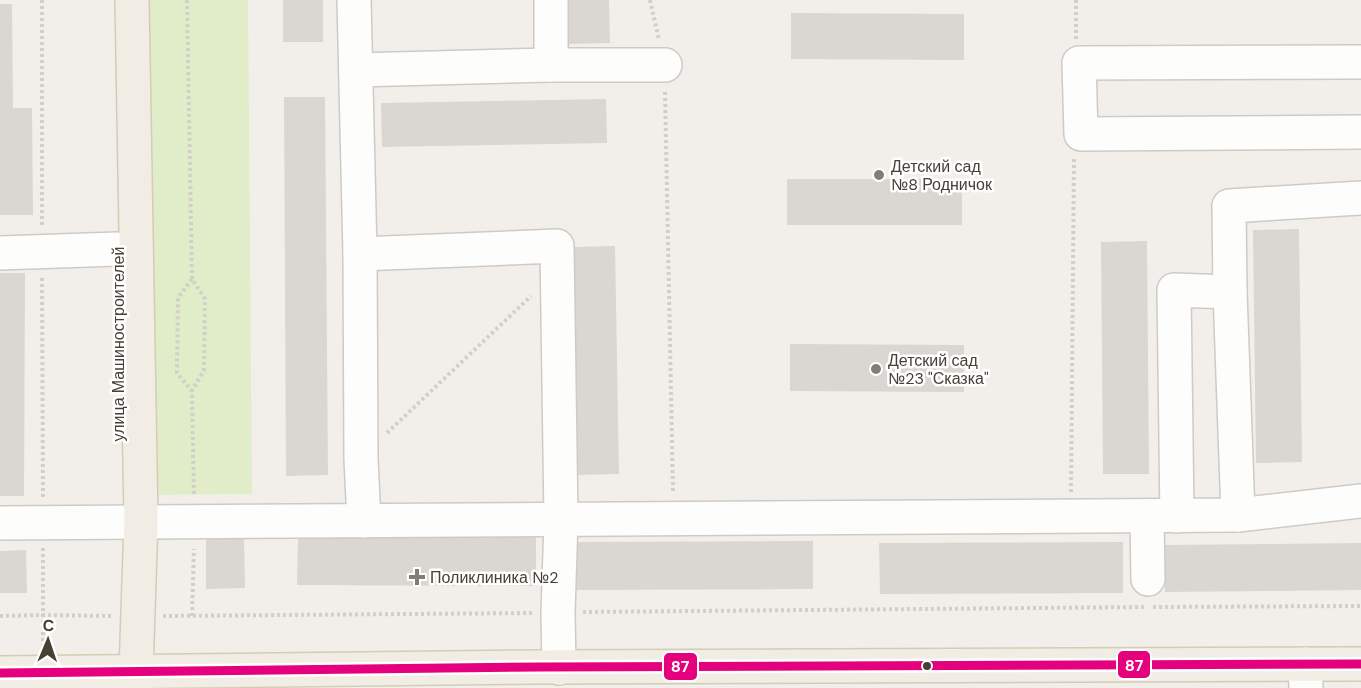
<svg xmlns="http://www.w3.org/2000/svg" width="1361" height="688" viewBox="0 0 1361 688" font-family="'DM Sans',sans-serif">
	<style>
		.green { fill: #e1edc8 }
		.building { fill: #dad6d1 }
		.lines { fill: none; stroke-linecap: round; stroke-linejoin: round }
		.minor-casing { stroke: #cecbc6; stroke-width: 36 }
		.major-casing { stroke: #d6cbb6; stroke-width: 36 }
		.path { stroke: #d2cfca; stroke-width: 4; stroke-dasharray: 3 3; stroke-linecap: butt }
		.minor { stroke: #fdfdfc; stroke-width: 33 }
		.major { stroke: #f1ece4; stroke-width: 33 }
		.bus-1-casing { stroke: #fff; stroke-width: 14 }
		.bus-1 { stroke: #e5007d; stroke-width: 9 }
		.poi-dot { fill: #847d74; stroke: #fff; stroke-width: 2 }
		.bus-dot { fill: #494035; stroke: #fff; stroke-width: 2 }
		.labels { text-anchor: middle; stroke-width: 5; stroke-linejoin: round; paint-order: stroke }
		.poi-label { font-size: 16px; fill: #494035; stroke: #fff; text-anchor: start }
		.street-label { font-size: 16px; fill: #494035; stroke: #fff }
		.line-badge { stroke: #fff; stroke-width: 2 }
		.badge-label { font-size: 16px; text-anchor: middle; font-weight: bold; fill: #fff }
	</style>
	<rect width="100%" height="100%" fill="#f2efea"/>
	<polygon class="green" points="135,0 248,0 252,494 139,495"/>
	<g class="building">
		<rect x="283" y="0" width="40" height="42"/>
		<polygon points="568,0 609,0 610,43 569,44"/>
		<polygon points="0,4 12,4 13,108 32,108 33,215 0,215"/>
		<polygon points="791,13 964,14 964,60 791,59"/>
		<polygon points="284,97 325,97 328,475 286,476"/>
		<polygon points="606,99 607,143 382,147 381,103"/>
		<rect x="787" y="179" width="175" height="46"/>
		<polygon points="1299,229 1302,462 1256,463 1253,230"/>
		<polygon points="1147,241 1149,474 1103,474 1101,242"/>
		<polygon points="615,246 619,474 576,475 572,247"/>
		<polygon points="0,273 25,273 24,496 0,496"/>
		<polygon points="790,344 964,345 964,392 790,391"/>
		<polygon points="298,536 536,537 536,586 297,585"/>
		<polygon points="206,538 244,538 245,588 206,589"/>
		<polygon points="813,541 813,589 575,590 575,542"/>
		<polygon points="1123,542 1123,593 880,594 879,543"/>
		<polygon points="1361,543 1361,590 1165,592 1164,545"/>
		<polygon points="26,550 27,593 0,593 0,551"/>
	</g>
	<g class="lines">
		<g class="minor-casing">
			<g id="minor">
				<polyline points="354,0 360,254 361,459 364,521"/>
				<polyline points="551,0 551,65"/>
				<polyline points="1361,62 1079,63 1081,134 1361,132"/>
				<polyline points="356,70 551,65 665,65"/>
				<polyline points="0,253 117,249"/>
				<polyline points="360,254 557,246 561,520 558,613 559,668"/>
				<polyline points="1238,515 1230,292 1229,206 1361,198"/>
				<polyline points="1147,516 1148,579"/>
				<polyline points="1177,516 1174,290 1230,292"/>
				<polyline points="0,523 1238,515 1361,501"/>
				<polyline points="1305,664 1306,688"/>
			</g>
		</g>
		<g class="major-casing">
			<g id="major">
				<polyline points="132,0 141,522 136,672 138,688"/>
				<polyline points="0,673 540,667 1361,664"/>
			</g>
		</g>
		<g class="path">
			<polyline points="42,0 42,225"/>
			<polyline points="187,0 192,279 205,299 204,370 192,391 194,496"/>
			<polyline points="650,0 659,40"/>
			<polyline points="1076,39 1076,0"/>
			<polyline points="665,92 673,492"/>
			<polyline points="42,278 43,498"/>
			<polyline points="192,279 178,298 177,373 192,391"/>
			<polyline points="387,433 531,296"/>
			<polyline points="1071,492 1074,157"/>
			<polyline points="43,548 43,645"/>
			<polyline points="1153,607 1361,606"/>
			<polyline points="583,612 1145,607"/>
			<polyline points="0,616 42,615 113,616"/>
			<polyline points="163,616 533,613"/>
			<polyline points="192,616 194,549"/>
		</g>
		<use href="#minor" class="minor"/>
		<use href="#major" class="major"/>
		<g class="bus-1-casing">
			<polyline id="bus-1" points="0,673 540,667 1361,664"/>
		</g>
		<use href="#bus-1" class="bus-1"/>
	</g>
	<g class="poi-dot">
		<circle cx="879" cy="175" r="6"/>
		<circle cx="876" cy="369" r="6"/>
		<path d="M414 568h6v6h6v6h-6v6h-6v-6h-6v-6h6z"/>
	</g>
	<circle class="bus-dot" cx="927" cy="666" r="5"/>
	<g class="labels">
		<g class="poi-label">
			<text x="891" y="172">Детский сад<tspan x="891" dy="18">№8 Родничок</tspan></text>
			<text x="888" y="366">Детский сад<tspan x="888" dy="18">№23 "Сказка"</tspan></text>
			<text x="430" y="583">Поликлиника №2</text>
		</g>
		<g class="street-label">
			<text transform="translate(118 344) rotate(-90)" y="6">улица Машиностроителей</text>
		</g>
	</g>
	<g class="line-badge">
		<rect x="1117" y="650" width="34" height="29" rx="6" fill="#e5007d"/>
		<rect x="663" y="652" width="35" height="29" rx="6" fill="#e5007d"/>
	</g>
	<g class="badge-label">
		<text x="1134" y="671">87</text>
		<text x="680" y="672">87</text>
	</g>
	<g transform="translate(48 640) rotate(2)" stroke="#ffffff" stroke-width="4.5" paint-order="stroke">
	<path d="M0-4.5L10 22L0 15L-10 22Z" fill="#494035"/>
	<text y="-9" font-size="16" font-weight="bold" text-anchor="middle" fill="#494035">С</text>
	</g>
</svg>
